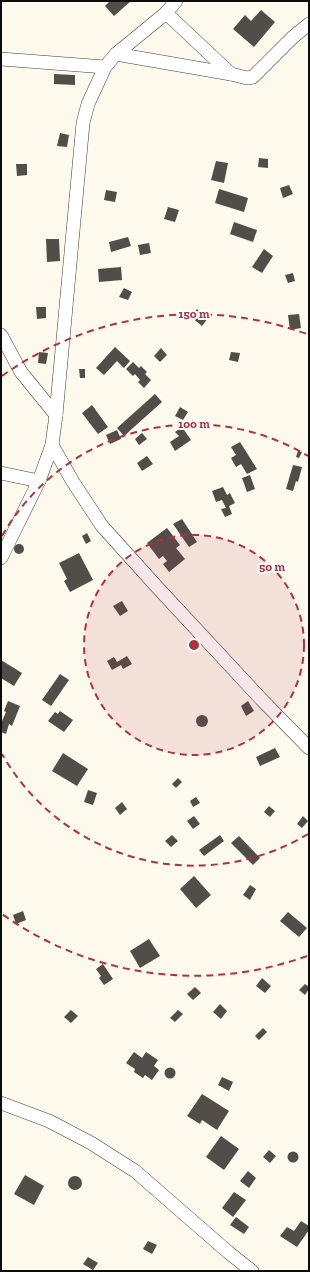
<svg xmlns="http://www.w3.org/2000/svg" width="310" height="1272" viewBox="0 0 310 1272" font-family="'Zilla Slab',serif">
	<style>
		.building { fill: #534d4a }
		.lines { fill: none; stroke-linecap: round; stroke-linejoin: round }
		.street-casing { stroke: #3f3f3f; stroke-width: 14 }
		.street { stroke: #fff; stroke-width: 13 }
		.ring { fill: none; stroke: #ad333f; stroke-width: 2; stroke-dasharray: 7 5 }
		.centre { fill: #ad333f; stroke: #fff; stroke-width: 2 }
		.ring-label { font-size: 12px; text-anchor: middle; font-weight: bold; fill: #ad333f; stroke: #fff; stroke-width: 4; stroke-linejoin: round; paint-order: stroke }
	</style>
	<rect width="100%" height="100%" fill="#fdf9ed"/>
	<g class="building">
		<polygon points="110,1 131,1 114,16 105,6"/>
		<polygon points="261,10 275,22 254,47 233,29 245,15 251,21"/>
		<polygon points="54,74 75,75 75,85 54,84"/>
		<polygon points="60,133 69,135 67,147 57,146"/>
		<polygon points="259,158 268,159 268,168 258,167"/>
		<polygon points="216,161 228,163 224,183 211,180"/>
		<polygon points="16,164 27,164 27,175 17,176"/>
		<polygon points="289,185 293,194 283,198 280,188"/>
		<polygon points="219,189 248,198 244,212 215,203"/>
		<polygon points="106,190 117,192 115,202 104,200"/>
		<polygon points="168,207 179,210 175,222 164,219"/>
		<polygon points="234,222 257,230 253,242 230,234"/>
		<polygon points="128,237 131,246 111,252 109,242"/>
		<polygon points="46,239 59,239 60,261 47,262"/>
		<polygon points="149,243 151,253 140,255 138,245"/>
		<polygon points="264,249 273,256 262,273 252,267"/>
		<polygon points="121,267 122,280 99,282 98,269"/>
		<polygon points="293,273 295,281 288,283 285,275"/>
		<polygon points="124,288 132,292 128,300 119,297"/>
		<polygon points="36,307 46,307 46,318 37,319"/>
		<polygon points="197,309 208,318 202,326 191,317"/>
		<polygon points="299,314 301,328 290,330 288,315"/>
		<polygon points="115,347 130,361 124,368 117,361 104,375 96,368"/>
		<polygon points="161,348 167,355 160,362 154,356"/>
		<polygon points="39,352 48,353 46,364 38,363"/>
		<polygon points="231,352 240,353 238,362 229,360"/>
		<polygon points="133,362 139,368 141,366 147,372 145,374 151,380 144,388 138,382 140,380 135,374 133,376 126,369"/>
		<polygon points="79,369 85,369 85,378 80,378"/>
		<polygon points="155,394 162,402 124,436 117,428"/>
		<polygon points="92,405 108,427 98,434 82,413"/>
		<polygon points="180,407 188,412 183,420 175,416"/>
		<polygon points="182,427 191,440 175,451 170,442 179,436 175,432"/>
		<polygon points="117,430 121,439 110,444 106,435"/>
		<polygon points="142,433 147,439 139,445 135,439"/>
		<polygon points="240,442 257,469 247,474 241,464 236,467 231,458 236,455 231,447"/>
		<polygon points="298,451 302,452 299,458 296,457"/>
		<polygon points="147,456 153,464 142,471 137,463"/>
		<polygon points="293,465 302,467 298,482 296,481 293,491 286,489"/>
		<polygon points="250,475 255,489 247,492 242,478"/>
		<polygon points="223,487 227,495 230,493 235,503 229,506 232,514 225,517 221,509 226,508 222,500 216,502 212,491"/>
		<polygon points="182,519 197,542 189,547 173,524"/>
		<polygon points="167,528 180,545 176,548 185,559 169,572 163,564 167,561 163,556 159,559 147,543"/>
		<polygon points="87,533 91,541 86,544 82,536"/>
		<circle cx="19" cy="549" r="5"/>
		<polygon points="79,553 93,580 70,592 64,581 67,579 59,563"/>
		<polygon points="122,601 128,611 120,616 113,606"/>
		<polygon points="127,656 132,664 123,669 121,665 112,670 107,661 114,657 117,662"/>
		<polygon points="1,660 22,673 14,686 1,678"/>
		<polygon points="60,674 69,680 51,706 42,700"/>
		<polygon points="8,701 20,706 12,726 9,724 6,734 1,732 1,720 2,721 6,712 4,711"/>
		<polygon points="248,701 254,711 246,716 241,706"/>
		<polygon points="60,711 73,720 64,732 48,721 55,712 58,714"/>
		<circle cx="202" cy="721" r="6"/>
		<polygon points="275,748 280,757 260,766 256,757"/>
		<polygon points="63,753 88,769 77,786 52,771"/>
		<polygon points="178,778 182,782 176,788 172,784"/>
		<polygon points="88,790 97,793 93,805 84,802"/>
		<polygon points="196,797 200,803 193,807 190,801"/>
		<polygon points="122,802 127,809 120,815 115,808"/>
		<polygon points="269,806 275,811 270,817 264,812"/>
		<polygon points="194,816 200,824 193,829 187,821"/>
		<polygon points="303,816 308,821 302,828 297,824"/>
		<polygon points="172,835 178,841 171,847 165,841"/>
		<polygon points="220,835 224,841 204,856 199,850"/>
		<polygon points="239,836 260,858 253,865 231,843"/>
		<polygon points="194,876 211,895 196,908 180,889"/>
		<polygon points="250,885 256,889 250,900 243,895"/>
		<polygon points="23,911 26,920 16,924 13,915"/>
		<polygon points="288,912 307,928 299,937 280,921"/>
		<polygon points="149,939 160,956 140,968 130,951"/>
		<polygon points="103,964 113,979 104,985 99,978 101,976 96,969"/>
		<polygon points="262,978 271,986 265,993 256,986"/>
		<polygon points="305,984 309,987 309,989 305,995 299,990"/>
		<polygon points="195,987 201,993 193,1000 187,994"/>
		<polygon points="220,1004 227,1011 221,1019 213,1012"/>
		<polygon points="71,1010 78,1016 71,1023 64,1017"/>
		<polygon points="178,1010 183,1014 175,1022 170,1018"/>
		<polygon points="263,1028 267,1032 259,1040 255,1036"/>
		<polygon points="134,1052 142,1058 146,1052 158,1060 154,1066 159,1070 152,1080 145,1075 143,1078 134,1072 135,1069 126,1063"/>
		<circle cx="170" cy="1073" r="5.5"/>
		<polygon points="222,1077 233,1082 229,1091 218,1085"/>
		<polygon points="202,1094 229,1111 217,1130 202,1120 200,1124 187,1116"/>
		<polygon points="221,1136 239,1149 224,1170 206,1157"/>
		<polygon points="269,1150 276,1156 270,1163 263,1157"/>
		<circle cx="293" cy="1157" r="5.5"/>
		<polygon points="248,1171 256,1178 249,1188 240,1181"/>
		<polygon points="25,1175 44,1186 34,1205 14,1194"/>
		<circle cx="75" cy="1183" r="7"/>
		<polygon points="234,1192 246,1200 233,1217 222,1208"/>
		<polygon points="236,1217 249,1227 244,1234 230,1225"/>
		<polygon points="301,1221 309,1226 309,1230 297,1247 280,1236 287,1227 294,1231"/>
		<polygon points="148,1241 157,1245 152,1254 143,1249"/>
		<polygon points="88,1257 98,1263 93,1270 83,1264"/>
	</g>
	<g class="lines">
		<g class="street-casing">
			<g id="street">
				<polyline points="166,13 231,74"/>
				<polyline points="116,54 231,74 247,78 253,77 293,37 309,24"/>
				<polyline points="1,59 105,67"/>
				<polyline points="1,335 21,372 56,415"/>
				<polyline points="52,445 73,482 102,526 157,587 261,699 309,748"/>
				<polyline points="1,473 39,481"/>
				<polyline points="1,558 39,481 52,445 56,415 83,123 88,104 105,67 116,54 166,13 176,1"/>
				<polyline points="1,1103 49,1121 91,1143 135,1171 228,1252 252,1271"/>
			</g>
		</g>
		<use href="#street" class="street"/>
	</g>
	<circle cx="194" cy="645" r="110" fill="#ad333f" fill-opacity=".12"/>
	<g class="ring">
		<circle cx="194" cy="645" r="110"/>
		<path d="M308 834A221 221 0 0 1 2 754M2 536A221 221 0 0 1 308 456"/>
		<path d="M307 956A331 331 0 0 1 2 914M2 376A331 331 0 0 1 307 334"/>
	</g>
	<circle cx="194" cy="645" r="6" class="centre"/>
	<g class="ring-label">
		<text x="194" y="318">150 m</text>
		<text x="194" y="428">100 m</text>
		<text x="272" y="571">50 m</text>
	</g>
	<rect width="310" height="1272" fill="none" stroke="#0c0c0c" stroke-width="4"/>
</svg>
